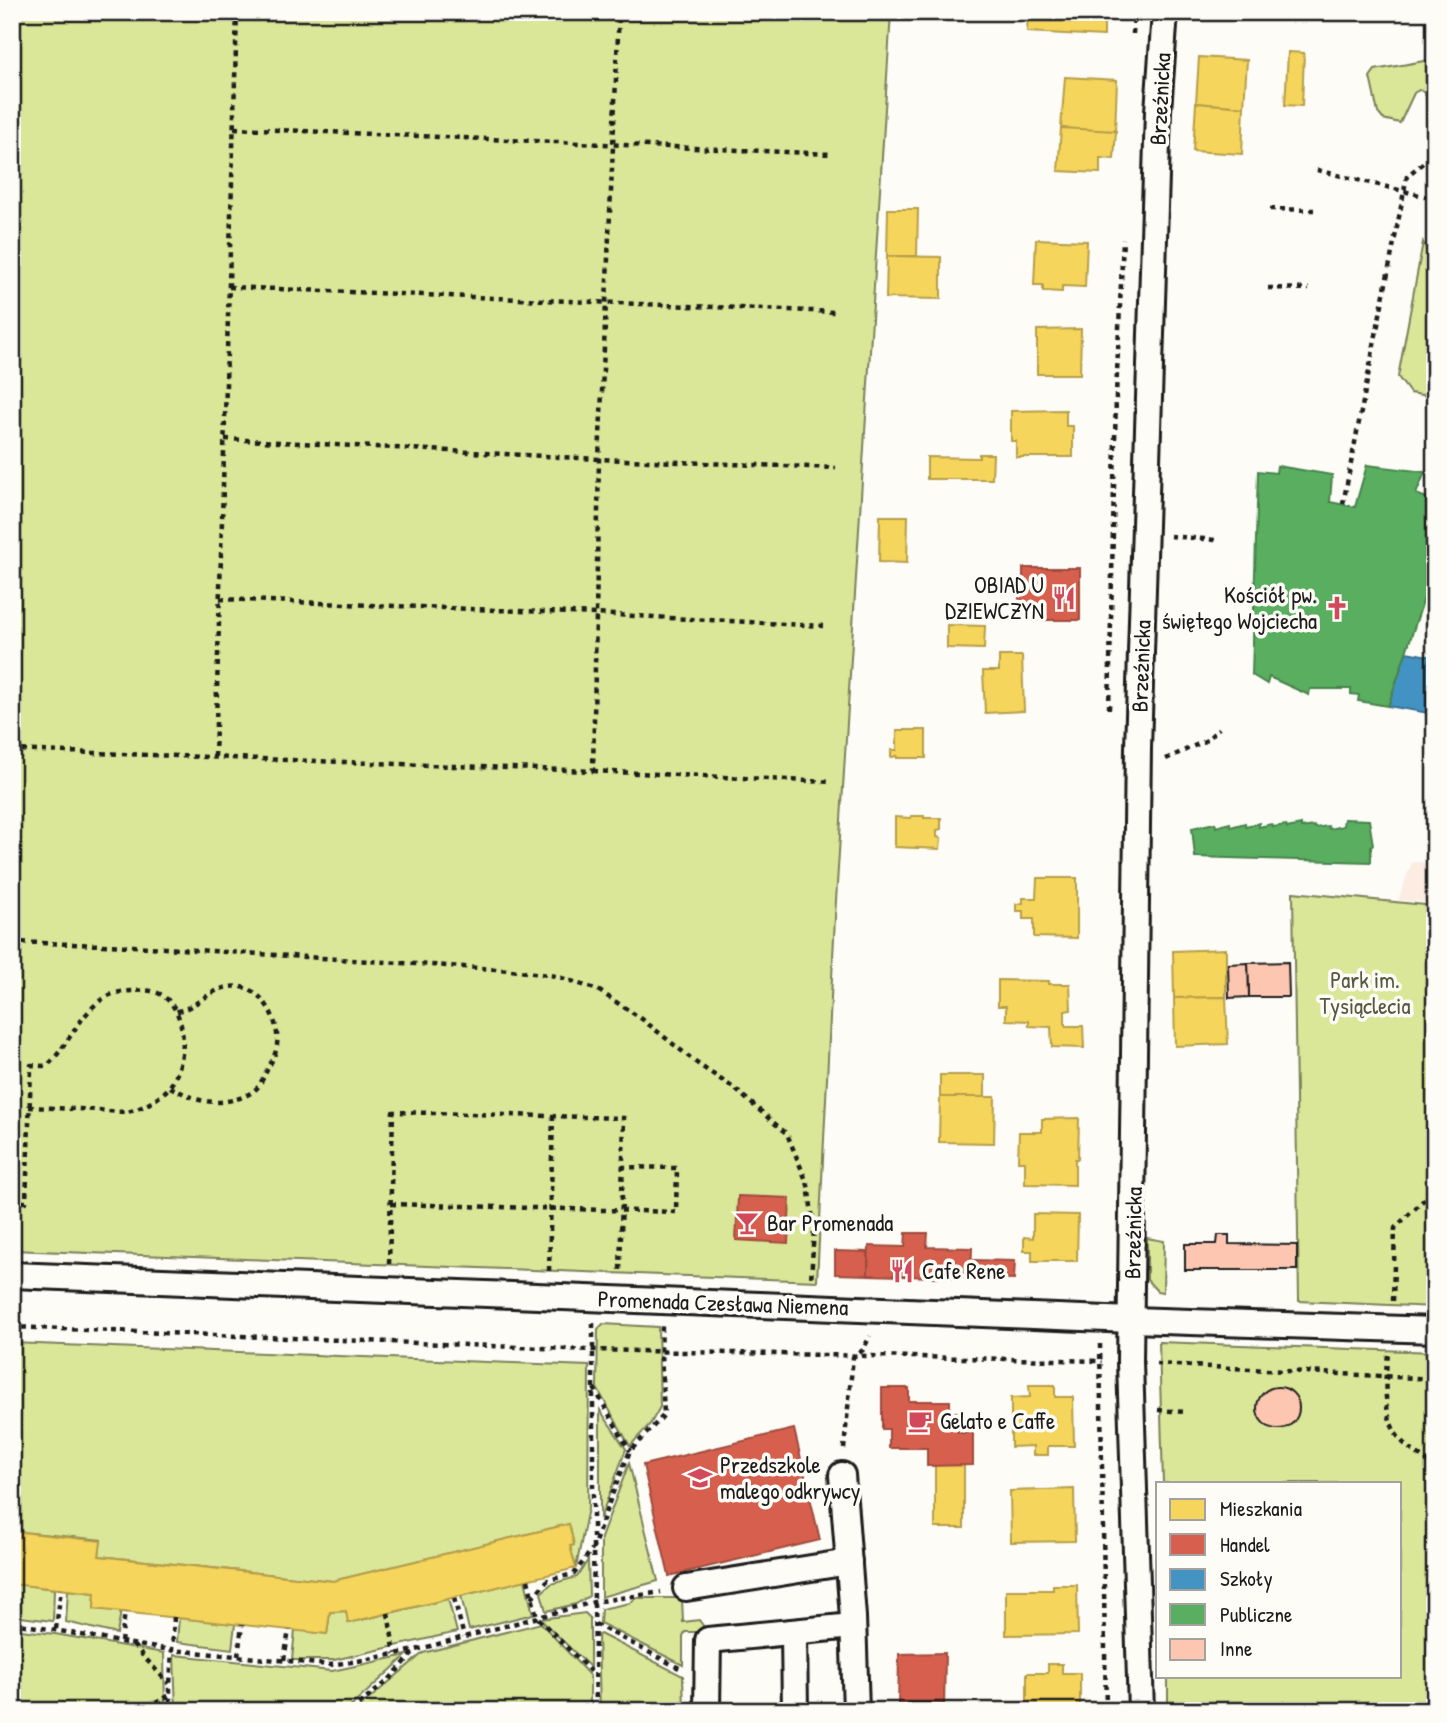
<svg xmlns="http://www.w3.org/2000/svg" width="1447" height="1723" viewBox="0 0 1447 1723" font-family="'Patrick Hand',sans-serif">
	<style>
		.built { fill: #fdece2 }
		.green { fill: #dae698; stroke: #7b815a; stroke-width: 2 }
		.homes { fill: #f6d55c; stroke: #b59e49; stroke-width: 2 }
		.shops { fill: #d6604d; stroke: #9e4c3e; stroke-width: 2 }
		.schools { fill: #4393c3; stroke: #376f91; stroke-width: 2 }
		.public { fill: #5aae61; stroke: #47824c; stroke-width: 2 }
		.building { fill: #fdc6b1; stroke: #1c1c1c; stroke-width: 2 }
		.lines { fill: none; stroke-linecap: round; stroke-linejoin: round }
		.street-casing { stroke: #1c1c1c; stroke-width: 30 }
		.path { stroke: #1c1c1c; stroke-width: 4.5; stroke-dasharray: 5 5; stroke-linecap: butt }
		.street { stroke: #fdfcf7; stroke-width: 24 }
		.labels { text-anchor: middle; stroke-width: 7; stroke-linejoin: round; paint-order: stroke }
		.street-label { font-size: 23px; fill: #1c1c1c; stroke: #fdfcf7 }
		.poi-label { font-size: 23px; fill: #1c1c1c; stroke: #fdfcf7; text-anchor: start }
		.park-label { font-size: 23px; fill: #555941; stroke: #fdfcf7 }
	</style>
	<rect width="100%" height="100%" fill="#fdfcf7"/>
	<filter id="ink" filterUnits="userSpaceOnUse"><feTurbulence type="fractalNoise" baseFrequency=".0143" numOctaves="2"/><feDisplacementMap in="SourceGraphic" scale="14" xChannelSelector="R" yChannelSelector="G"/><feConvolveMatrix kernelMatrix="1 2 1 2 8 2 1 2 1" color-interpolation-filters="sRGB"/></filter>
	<g filter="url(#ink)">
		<polygon class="built" points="1412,862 1435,863 1435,903 1398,900"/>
		<g class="green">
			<polygon points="12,12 891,12 835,917 817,1281 12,1250"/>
			<polygon points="1435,59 1435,122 1429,123 1426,95 1423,91 1419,90 1414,93 1400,123 1383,119 1378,113 1370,77 1375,70"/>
			<polygon points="1423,242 1435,267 1435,397 1410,393 1398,377"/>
			<polygon points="1293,892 1435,906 1435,1307 1299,1301"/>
			<polygon points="1147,1238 1164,1241 1163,1292 1157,1291 1147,1280"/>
			<polygon points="603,1324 658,1327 660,1407 651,1423 630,1446 597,1388 598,1329"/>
			<polygon points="1159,1342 1435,1352 1435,1711 1168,1711 1168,1676 1400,1676 1400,1483 1163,1483"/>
			<polygon points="12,1343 589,1366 588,1508 576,1568 570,1546 574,1545 569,1524 333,1581 99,1556 101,1540 12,1531"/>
			<polygon points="600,1410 626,1449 600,1519"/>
			<polygon points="629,1463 658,1581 601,1597 601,1538"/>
			<polygon points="588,1560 589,1596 576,1604 546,1611 541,1593 551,1584 577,1577"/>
			<polygon points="525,1580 533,1614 469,1630 461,1596"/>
			<polygon points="17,1584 54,1589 53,1621 12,1616"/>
			<polygon points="68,1590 95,1593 94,1609 121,1611 117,1634 66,1622"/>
			<polygon points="636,1598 682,1598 683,1622 699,1620 704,1627 704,1632 685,1632 683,1636 683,1665 600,1623 601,1609 630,1603"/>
			<polygon points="448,1599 457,1632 334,1660 292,1660 295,1630 327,1634 330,1612 346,1611 349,1623"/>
			<polygon points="585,1613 590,1618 590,1667 540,1619"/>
			<polygon points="179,1618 235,1624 232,1649 177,1642"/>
			<polygon points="541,1623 590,1676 590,1711 355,1711 423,1653"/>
			<polygon points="12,1629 55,1634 164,1653 165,1711 12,1711"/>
			<polygon points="600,1634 683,1676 684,1711 600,1711 598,1635"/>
			<polygon points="174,1655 332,1671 407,1655 346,1711 176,1711"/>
		</g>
		<g class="homes">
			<polygon points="1028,12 1070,15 1070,12 1090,12 1090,16 1104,17 1104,36 1027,32"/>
			<polygon points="1288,52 1304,53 1302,106 1285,105"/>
			<polygon points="1199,57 1247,60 1244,107 1196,103"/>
			<polygon points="1065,77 1117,80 1115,132 1061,128"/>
			<polygon points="1196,103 1244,107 1242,154 1193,151"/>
			<polygon points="1061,128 1116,131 1114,159 1100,158 1100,173 1058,171"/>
			<polygon points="888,209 918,209 917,256 887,256"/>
			<polygon points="1036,239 1087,241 1085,287 1062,286 1062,292 1043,291 1043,285 1034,285"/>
			<polygon points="887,256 941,257 941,299 886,298"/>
			<polygon points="1081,329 1080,374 1037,374 1037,330"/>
			<polygon points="1066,410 1066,426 1073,426 1073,457 1016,457 1016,441 1011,441 1011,411"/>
			<polygon points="979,454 993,454 992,479 927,479 927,457 979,458"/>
			<polygon points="880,516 908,516 907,563 879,562"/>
			<polygon points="947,625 985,626 984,649 947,648"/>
			<polygon points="999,656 1022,656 1024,711 985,713 983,671 999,671"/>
			<polygon points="897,730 926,730 926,758 897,758 897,756 891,757 891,750 897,750"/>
			<polygon points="911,816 924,816 924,818 941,818 941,829 937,830 937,837 941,838 940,849 895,847 895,817 911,818"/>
			<polygon points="1037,878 1077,878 1077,938 1034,937 1034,919 1023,919 1023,911 1016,911 1016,904 1023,903 1023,898 1036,898"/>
			<polygon points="1226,949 1226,997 1174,998 1173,951"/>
			<polygon points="998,980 1049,981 1049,984 1070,984 1071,1010 1065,1011 1065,1026 1083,1026 1084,1048 1052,1047 1051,1027 1029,1026 1029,1021 1006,1020 1006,1006 998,1006"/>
			<polygon points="1226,997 1228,1044 1175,1046 1174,998"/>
			<rect x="940" y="1075" width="45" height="22"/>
			<polygon points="940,1097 995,1097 994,1143 939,1142"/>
			<polygon points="1079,1118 1078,1159 1075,1159 1075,1185 1025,1184 1025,1161 1018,1161 1019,1132 1042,1132 1042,1119"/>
			<polygon points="1033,1214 1078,1215 1077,1261 1032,1261 1032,1251 1024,1251 1024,1237 1033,1238"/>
			<polygon points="1029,1385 1055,1385 1055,1397 1073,1397 1074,1446 1048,1446 1048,1455 1033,1455 1033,1446 1011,1447 1011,1398 1030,1397"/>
			<rect x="935" y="1465" width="29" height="63"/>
			<polygon points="1074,1489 1075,1541 1011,1542 1010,1491"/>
			<polygon points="569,1524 574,1545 570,1546 576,1568 348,1623 346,1611 330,1612 327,1634 94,1609 95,1593 12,1584 12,1531 101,1541 99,1556 333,1581"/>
			<polygon points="1053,1585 1077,1585 1078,1634 1006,1635 1006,1590 1053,1590"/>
			<polygon points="1048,1664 1062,1664 1062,1673 1080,1673 1080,1711 1027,1711 1027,1673 1048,1673"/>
		</g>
		<g class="shops">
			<polygon points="1023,568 1080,568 1080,620 1024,620 1023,601 1019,601 1019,578 1023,578"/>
			<polygon points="738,1196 790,1198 788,1243 736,1240"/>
			<polygon points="906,1233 928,1233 927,1247 972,1248 971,1278 868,1275 869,1246 905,1247"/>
			<polygon points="835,1251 868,1252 868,1275 835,1274"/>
			<polygon points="972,1260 1015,1261 1014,1279 971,1278"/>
			<polygon points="882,1388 909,1388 909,1401 950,1401 950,1412 958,1412 958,1433 973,1433 973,1465 927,1466 927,1448 889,1448 889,1429 882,1429"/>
			<polygon points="794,1429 820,1540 669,1576 643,1465"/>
			<polygon points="945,1653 944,1711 898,1711 899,1654"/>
		</g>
		<polygon class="schools" points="1406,652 1435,657 1435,714 1388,706"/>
		<g class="public">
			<polygon points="1367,465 1425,472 1416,494 1435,501 1435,565 1388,706 1358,701 1359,695 1351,694 1351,689 1310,689 1309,695 1269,677 1267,684 1252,675 1258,471 1276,473 1277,466 1332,475 1330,502 1355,507"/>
			<polygon points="1344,819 1369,820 1373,845 1371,846 1371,862 1195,857 1192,828 1215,823 1216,827 1230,823 1231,827 1245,823 1246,827 1259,823 1259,827 1272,824 1273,827 1286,825 1287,828 1301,825 1301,828 1314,826 1315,828 1328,826 1329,829 1343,826"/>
		</g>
		<g class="building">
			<polygon points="1288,962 1289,997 1249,997 1248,963"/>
			<polygon points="1248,963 1249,997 1229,998 1228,964"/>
			<polygon points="1218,1235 1229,1235 1229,1244 1297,1245 1297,1270 1185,1270 1185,1244 1217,1244"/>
			<circle cx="1278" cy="1408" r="21"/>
		</g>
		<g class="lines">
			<g class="street-casing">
				<g id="street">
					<polyline points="12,1275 1132,1320 1435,1330"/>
					<polyline points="842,1475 853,1617 856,1711"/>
					<polyline points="686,1588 849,1562"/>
					<polyline points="794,1632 795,1711"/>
					<polyline points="707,1711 708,1640 853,1626"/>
					<polyline points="1141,1711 1130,1362 1138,748 1158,111 1165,12"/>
				</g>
			</g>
			<g class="path">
				<polyline points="1133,34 1134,12"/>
				<polyline points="234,128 832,154"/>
				<polyline points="1317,170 1428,197 1435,209"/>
				<polyline points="1270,209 1314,210"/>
				<polyline points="229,287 835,312"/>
				<polyline points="1268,288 1309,289"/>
				<polyline points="225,439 599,459 836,468"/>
				<polyline points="1343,504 1407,176 1435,153"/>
				<polyline points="1170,536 1215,540"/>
				<polyline points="220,599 596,614 823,626"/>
				<polyline points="1109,709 1116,395 1123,239"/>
				<polyline points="12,750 593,771 599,459 619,12"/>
				<polyline points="215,757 237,12"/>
				<polyline points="1166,759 1207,740 1219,728"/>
				<polyline points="593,771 831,782"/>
				<polyline points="12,942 133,946 511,970 556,976 598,990 642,1019 698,1064 735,1089 787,1134 808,1185 814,1228 811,1281"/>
				<path d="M 170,1087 C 181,1092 192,1099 205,1101 C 220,1104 244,1100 256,1089 C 261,1084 264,1076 267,1070 C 271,1063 276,1054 277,1045 C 280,1018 260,982 229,987 C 214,989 204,999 191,1006 C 186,1009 181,1010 176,1012"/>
				<path d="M 12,1202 L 26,1202 L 31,1070 L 31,1065 L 43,1066 L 49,1064 C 70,1043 81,1010 108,996 C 115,992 126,991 134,991 C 143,990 152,990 160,994 C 189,1010 188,1062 170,1086 C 161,1098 145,1107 131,1111 C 121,1113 109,1111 99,1110 C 76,1109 53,1108 29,1107"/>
				<polyline points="391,1204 676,1212 677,1168 623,1167"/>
				<polyline points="389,1264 393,1112 624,1118 620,1272"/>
				<polyline points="549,1271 553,1116"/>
				<polyline points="1393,1301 1395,1228 1435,1189"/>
				<polyline points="593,1323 593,1548 596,1711"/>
				<polyline points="12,1327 593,1350 1102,1361"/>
				<polyline points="1100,1344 1106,1711"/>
				<path d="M 1388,1355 C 1384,1379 1383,1420 1400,1439 C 1409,1450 1423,1458 1435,1466"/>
				<polyline points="1156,1364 1435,1379"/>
				<polyline points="594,1388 630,1451"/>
				<polyline points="1158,1410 1185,1412"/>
				<polyline points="844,1449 853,1357 863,1350 870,1336"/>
				<polyline points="528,1580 537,1617 595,1676"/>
				<polyline points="454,1598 464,1637"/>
				<polyline points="532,1598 548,1580 574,1574 593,1548 611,1497 630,1451 664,1415 661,1352 662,1326"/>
				<polyline points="388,1613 395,1654"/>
				<polyline points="174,1617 172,1650 330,1665 358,1661 416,1650 594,1602 661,1592"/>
				<path d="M 12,1623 C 66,1631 118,1643 172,1650 L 170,1685 L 170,1711"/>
				<polyline points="595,1624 681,1669"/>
				<polyline points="56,1629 61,1589"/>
				<polyline points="121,1642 125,1612"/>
				<polyline points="133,1645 169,1684"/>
				<polyline points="238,1656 242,1625"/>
				<polyline points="284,1660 289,1630"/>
				<polyline points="147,1708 170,1695"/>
				<polyline points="351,1711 388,1681 416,1650"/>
				<polyline points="1312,1711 1339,1705 1402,1711"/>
				<polyline points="1411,1711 1435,1704"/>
			</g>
			<use href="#street" class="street"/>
		</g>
	</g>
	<defs>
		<g id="restaurant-bare" transform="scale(1.89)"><path d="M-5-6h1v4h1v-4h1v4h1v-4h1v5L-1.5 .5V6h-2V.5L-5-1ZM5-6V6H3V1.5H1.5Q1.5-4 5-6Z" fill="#d1495b" stroke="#fdfcf7" stroke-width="2.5" paint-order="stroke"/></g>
		<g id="church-bare" transform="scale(1.89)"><path d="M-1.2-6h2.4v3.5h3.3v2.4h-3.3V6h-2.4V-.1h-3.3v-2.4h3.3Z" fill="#d1495b" stroke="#fdfcf7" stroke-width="2.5" paint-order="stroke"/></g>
		<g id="bar-bare" transform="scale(1.89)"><path d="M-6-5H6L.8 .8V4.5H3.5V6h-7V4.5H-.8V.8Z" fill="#d1495b" stroke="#fdfcf7" stroke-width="2.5" paint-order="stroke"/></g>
		<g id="cafe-bare" transform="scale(1.89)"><path d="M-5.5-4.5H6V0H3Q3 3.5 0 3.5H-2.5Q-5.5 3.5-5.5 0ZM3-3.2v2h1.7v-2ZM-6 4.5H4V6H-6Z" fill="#d1495b" stroke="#fdfcf7" stroke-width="2.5" paint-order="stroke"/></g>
		<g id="school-bare" transform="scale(1.89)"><path d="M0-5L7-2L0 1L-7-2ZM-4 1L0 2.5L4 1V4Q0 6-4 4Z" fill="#d1495b" stroke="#fdfcf7" stroke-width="2.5" paint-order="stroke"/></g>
	</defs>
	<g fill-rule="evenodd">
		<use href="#restaurant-bare" x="1064" y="598"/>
		<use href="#church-bare" x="1337" y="608"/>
		<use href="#bar-bare" x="747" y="1223"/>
		<use href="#restaurant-bare" x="902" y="1271"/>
		<use href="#cafe-bare" x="920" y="1421"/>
		<use href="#school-bare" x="700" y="1478"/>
	</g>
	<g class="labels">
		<g class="street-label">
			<text transform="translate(1160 99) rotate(-87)" y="8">Brzeźnicka</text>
			<text transform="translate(1141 666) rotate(-88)" y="8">Brzeźnicka</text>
			<text transform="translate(1133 1233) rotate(-89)" y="8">Brzeźnicka</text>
			<text transform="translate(723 1303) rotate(2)" y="8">Promenada Czesława Niemena</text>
		</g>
		<g class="poi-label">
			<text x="1044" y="593" text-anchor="end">OBIAD U<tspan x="1044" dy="26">DZIEWCZYN</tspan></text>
			<text x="1317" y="603" text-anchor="end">Kościół pw.<tspan x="1317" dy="26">świętego Wojciecha</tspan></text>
			<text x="767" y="1231">Bar Promenada</text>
			<text x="922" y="1279">Cafe Rene</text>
			<text x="940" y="1429">Gelato e Caffe</text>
			<text x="720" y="1473">Przedszkole<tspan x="720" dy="26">malego odkrywcy</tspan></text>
		</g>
		<g class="park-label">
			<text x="1365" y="988">Park im.<tspan x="1365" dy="26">Tysiąclecia</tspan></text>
		</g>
	</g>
	<rect width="1447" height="1723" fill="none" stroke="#fdfcf7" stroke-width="42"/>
	<rect x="21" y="21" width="1405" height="1681" fill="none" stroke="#1c1c1c" stroke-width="2.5" filter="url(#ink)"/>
	<rect x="1156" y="1482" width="245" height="196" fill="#fdfcf7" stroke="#a3a29f" stroke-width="2"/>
	<rect x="1170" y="1499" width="35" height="21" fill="#f6d55c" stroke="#a3a29f" stroke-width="2"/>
	<text x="1220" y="1516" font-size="21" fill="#1c1c1c">Mieszkania</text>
	<rect x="1170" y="1534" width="35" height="21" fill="#d6604d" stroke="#a3a29f" stroke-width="2"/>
	<text x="1220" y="1552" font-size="21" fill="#1c1c1c">Handel</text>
	<rect x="1170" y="1569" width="35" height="21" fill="#4393c3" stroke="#a3a29f" stroke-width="2"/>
	<text x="1220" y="1586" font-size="21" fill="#1c1c1c">Szkoły</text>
	<rect x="1170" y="1604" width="35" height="21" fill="#5aae61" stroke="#a3a29f" stroke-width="2"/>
	<text x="1220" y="1622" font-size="21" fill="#1c1c1c">Publiczne</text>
	<rect x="1170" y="1639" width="35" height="21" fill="#fdc6b1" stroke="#a3a29f" stroke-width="2"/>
	<text x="1220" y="1656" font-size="21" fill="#1c1c1c">Inne</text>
</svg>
